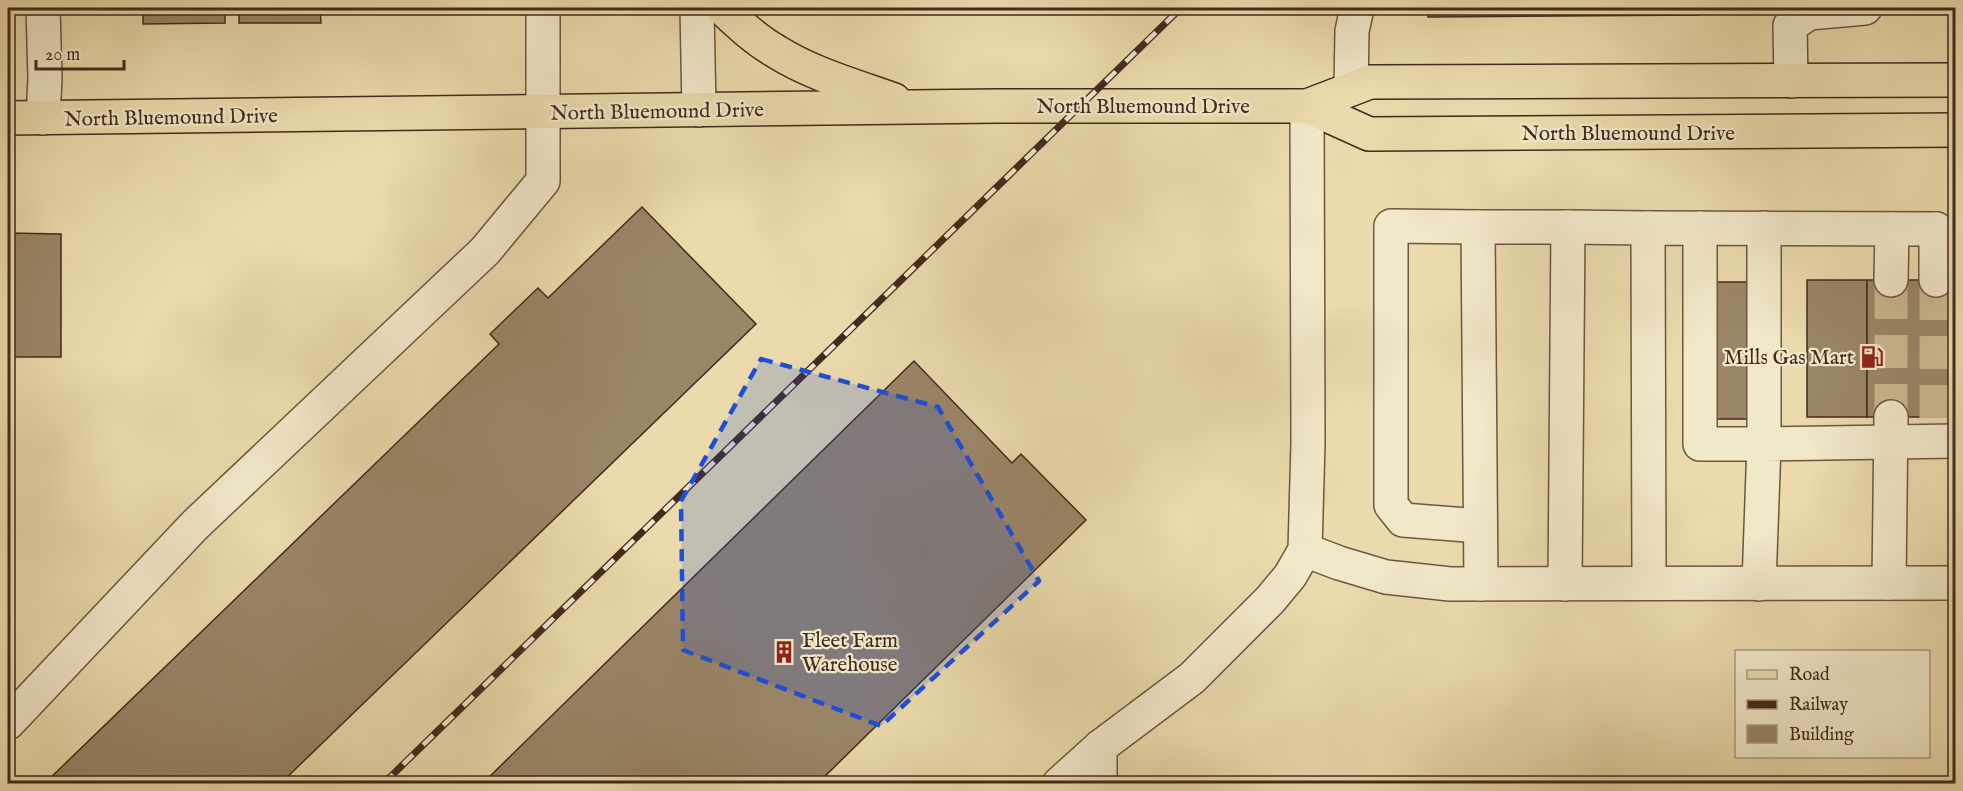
<svg xmlns="http://www.w3.org/2000/svg" width="1963" height="791" viewBox="0 0 1963 791" font-family="'IM FELL English',serif">
	<style>
		.building { fill: #9a8567; stroke: #44291c; stroke-width: 1.5 }
		.lines { fill: none; stroke-linecap: round; stroke-linejoin: round }
		.minor-tunnel { stroke: #c9b78f; stroke-width: 33; stroke-dasharray: 33 16; stroke-linecap: butt }
		.minor-casing { stroke: #6e5540; stroke-width: 36 }
		.major-casing { stroke: #44291c; stroke-width: 36 }
		.minor { stroke: #f1e7c9; stroke-width: 33 }
		.major { stroke: #eadaac; stroke-width: 33 }
		.rail-casing { stroke: #44291c; stroke-width: 7 }
		.rail { stroke: #f1e7c9; stroke-width: 4.5; stroke-dasharray: 14; stroke-linecap: butt }
		.marked { fill: #1d4ed8; fill-opacity: 0.2; stroke: #1d4ed8; stroke-width: 4.5; stroke-dasharray: 12 8; stroke-linejoin: round }
		.labels { text-anchor: middle; stroke-width: 4.5; stroke-linejoin: round; paint-order: stroke }
		.street-label { font-size: 21px; fill: #44291c; stroke: #f1e7c9 }
		.poi-label { font-size: 21px; fill: #44291c; stroke: #f1e7c9; text-anchor: end }
	</style>
	<rect width="100%" height="100%" fill="#eadaac"/>
	<filter id="stains"><feTurbulence type="fractalNoise" baseFrequency=".00333" numOctaves="4"/><feColorMatrix values="0 0 0 0 .2 0 0 0 0 .09 0 0 0 0 .02 0 0 0 .5 -.17"/></filter>
	<radialGradient id="worn" r=".72"><stop offset=".6" stop-color="#630" stop-opacity="0"/><stop offset="1" stop-color="#630" stop-opacity=".3"/></radialGradient>
	<g class="building">
		<polygon points="143,8 225,8 225,23 143,24"/>
		<polygon points="239,8 320,8 321,23 239,23"/>
		<polygon points="1428,8 1699,8 1699,15 1428,17"/>
		<polygon points="642,207 756,324 280,784 44,784 499,344 490,334 538,288 548,298"/>
		<polygon points="8,233 61,234 61,357 8,357"/>
		<rect x="1807" y="280" width="60" height="137"/>
		<rect x="1867" y="280" width="89" height="137"/>
		<polygon points="1714,282 1753,282 1754,419 1714,419"/>
		<polygon points="914,361 1012,463 1021,454 1086,520 817,784 482,784"/>
	</g>
	<g class="lines">
		<g class="minor-tunnel">
			<polyline points="1891,417 1891,280"/>
			<polyline points="1936,418 1936,280"/>
		</g>
		<g class="minor-casing">
			<g id="minor">
				<polyline points="43,8 45,78 43,118"/>
				<polyline points="697,8 699,110"/>
				<polyline points="1791,81 1790,26 1809,13 1865,8"/>
				<polyline points="1351,89 1352,31 1357,8"/>
				<polyline points="1478,227 1391,226 1391,505 1403,520 1480,526"/>
				<polyline points="1568,227 1648,228"/>
				<polyline points="1700,228 1700,444 1764,444 1764,228"/>
				<polyline points="1936,229 1936,280"/>
				<polyline points="1891,280 1892,229"/>
				<polyline points="1305,550 1339,563 1386,577 1450,584 1956,583"/>
				<polyline points="1649,583 1648,228 1936,229 1956,249"/>
				<polyline points="1889,583 1891,417"/>
				<polyline points="1481,584 1478,227 1568,227 1565,584"/>
				<polyline points="1759,584 1764,444 1956,441"/>
				<polyline points="8,723 195,525 485,251 543,181 543,8"/>
				<polyline points="1100,747 1100,784"/>
				<polyline points="1059,784 1100,747 1192,678 1270,600 1290,576 1305,550 1308,443 1307,106"/>
			</g>
		</g>
		<g class="major-casing">
			<g id="major">
				<path d="M 722,8 C 739,24 756,40 777,52 C 812,74 855,86 894,100"/>
				<polyline points="1307,106 1369,134 1956,130"/>
				<polyline points="8,118 997,106 1307,106 1370,82 1956,80"/>
			</g>
		</g>
		<use href="#minor" class="minor"/>
		<use href="#major" class="major"/>
		<g class="rail-casing">
			<polyline id="rail" points="383,784 1181,8"/>
		</g>
		<use href="#rail" class="rail"/>
	</g>
	<path class="marked" d="M 761,359 L 938,407 L 1039,581 L 881,726 L 683,650 L 681,501 Z"/>
	<defs>
		<g id="fuel-bare" transform="scale(1.8)"><path d="M-5.5-6h7V0h2V4h1.3V-2.5L3-4.5l.8-.8L6-3V5H2.5V1h-1V6h-7ZM-4.2-4.7v3.2H.2V-4.7Z" fill="#8f2418" stroke="#f1e7c9" stroke-width="2.5" paint-order="stroke"/></g>
		<g id="building-bare" transform="scale(1.8)"><path d="M-4-6H4V6H1V3H-1V6H-4ZM-2.5-4.3h1.7v1.8h-1.7ZM.8-4.3h1.7v1.8H.8ZM-2.5-1h1.7V.8h-1.7ZM.8-1h1.7V.8H.8Z" fill="#8f2418" stroke="#f1e7c9" stroke-width="2.5" paint-order="stroke"/></g>
	</defs>
	<g fill-rule="evenodd">
		<use href="#fuel-bare" x="1872" y="357"/>
		<use href="#building-bare" x="784" y="652"/>
	</g>
	<g class="labels">
		<g class="street-label">
			<text x="1143" y="113">North Bluemound Drive</text>
			<text transform="translate(657 111) rotate(-1)" y="7">North Bluemound Drive</text>
			<text transform="translate(171 117) rotate(-1)" y="7">North Bluemound Drive</text>
			<text x="1628" y="140">North Bluemound Drive</text>
		</g>
		<g class="poi-label">
			<text x="1854" y="364">Mills Gas Mart</text>
			<text x="802" y="647" text-anchor="start">Fleet Farm<tspan x="802" dy="24">Warehouse</tspan></text>
		</g>
	</g>
	<rect width="1963" height="791" fill="none" stroke="#eadaac" stroke-width="30"/>
	<rect x="9" y="9" width="1945" height="773" fill="none" stroke="#44291c" stroke-width="3"/>
	<rect x="15" y="15" width="1933" height="761" fill="none" stroke="#44291c" stroke-width="1.5"/>
	<rect x="1735" y="650" width="195" height="108" fill="#f1e7c9" stroke="#ac9b84" stroke-width="1.5"/>
	<rect x="1747" y="670" width="30" height="9" fill="#eadaac" stroke="#ac9b84" stroke-width="1.5"/>
	<text x="1789" y="680" font-size="18" fill="#44291c">Road</text>
	<rect x="1747" y="700" width="30" height="9" fill="#44291c" stroke="#ac9b84" stroke-width="1.5"/>
	<text x="1789" y="710" font-size="18" fill="#44291c">Railway</text>
	<rect x="1747" y="725" width="30" height="18" fill="#9a8567" stroke="#ac9b84" stroke-width="1.5"/>
	<text x="1789" y="740" font-size="18" fill="#44291c">Building</text>
	<path d="M36 60v9h88v-9" fill="none" stroke="#44291c" stroke-width="3"/>
	<text x="45" y="60" font-size="18" fill="#44291c" stroke="#f1e7c9" stroke-width="4.5" paint-order="stroke">20 m</text>
	<rect width="100%" height="100%" filter="url(#stains)"/>
	<rect width="100%" height="100%" fill="url(#worn)"/>
</svg>
